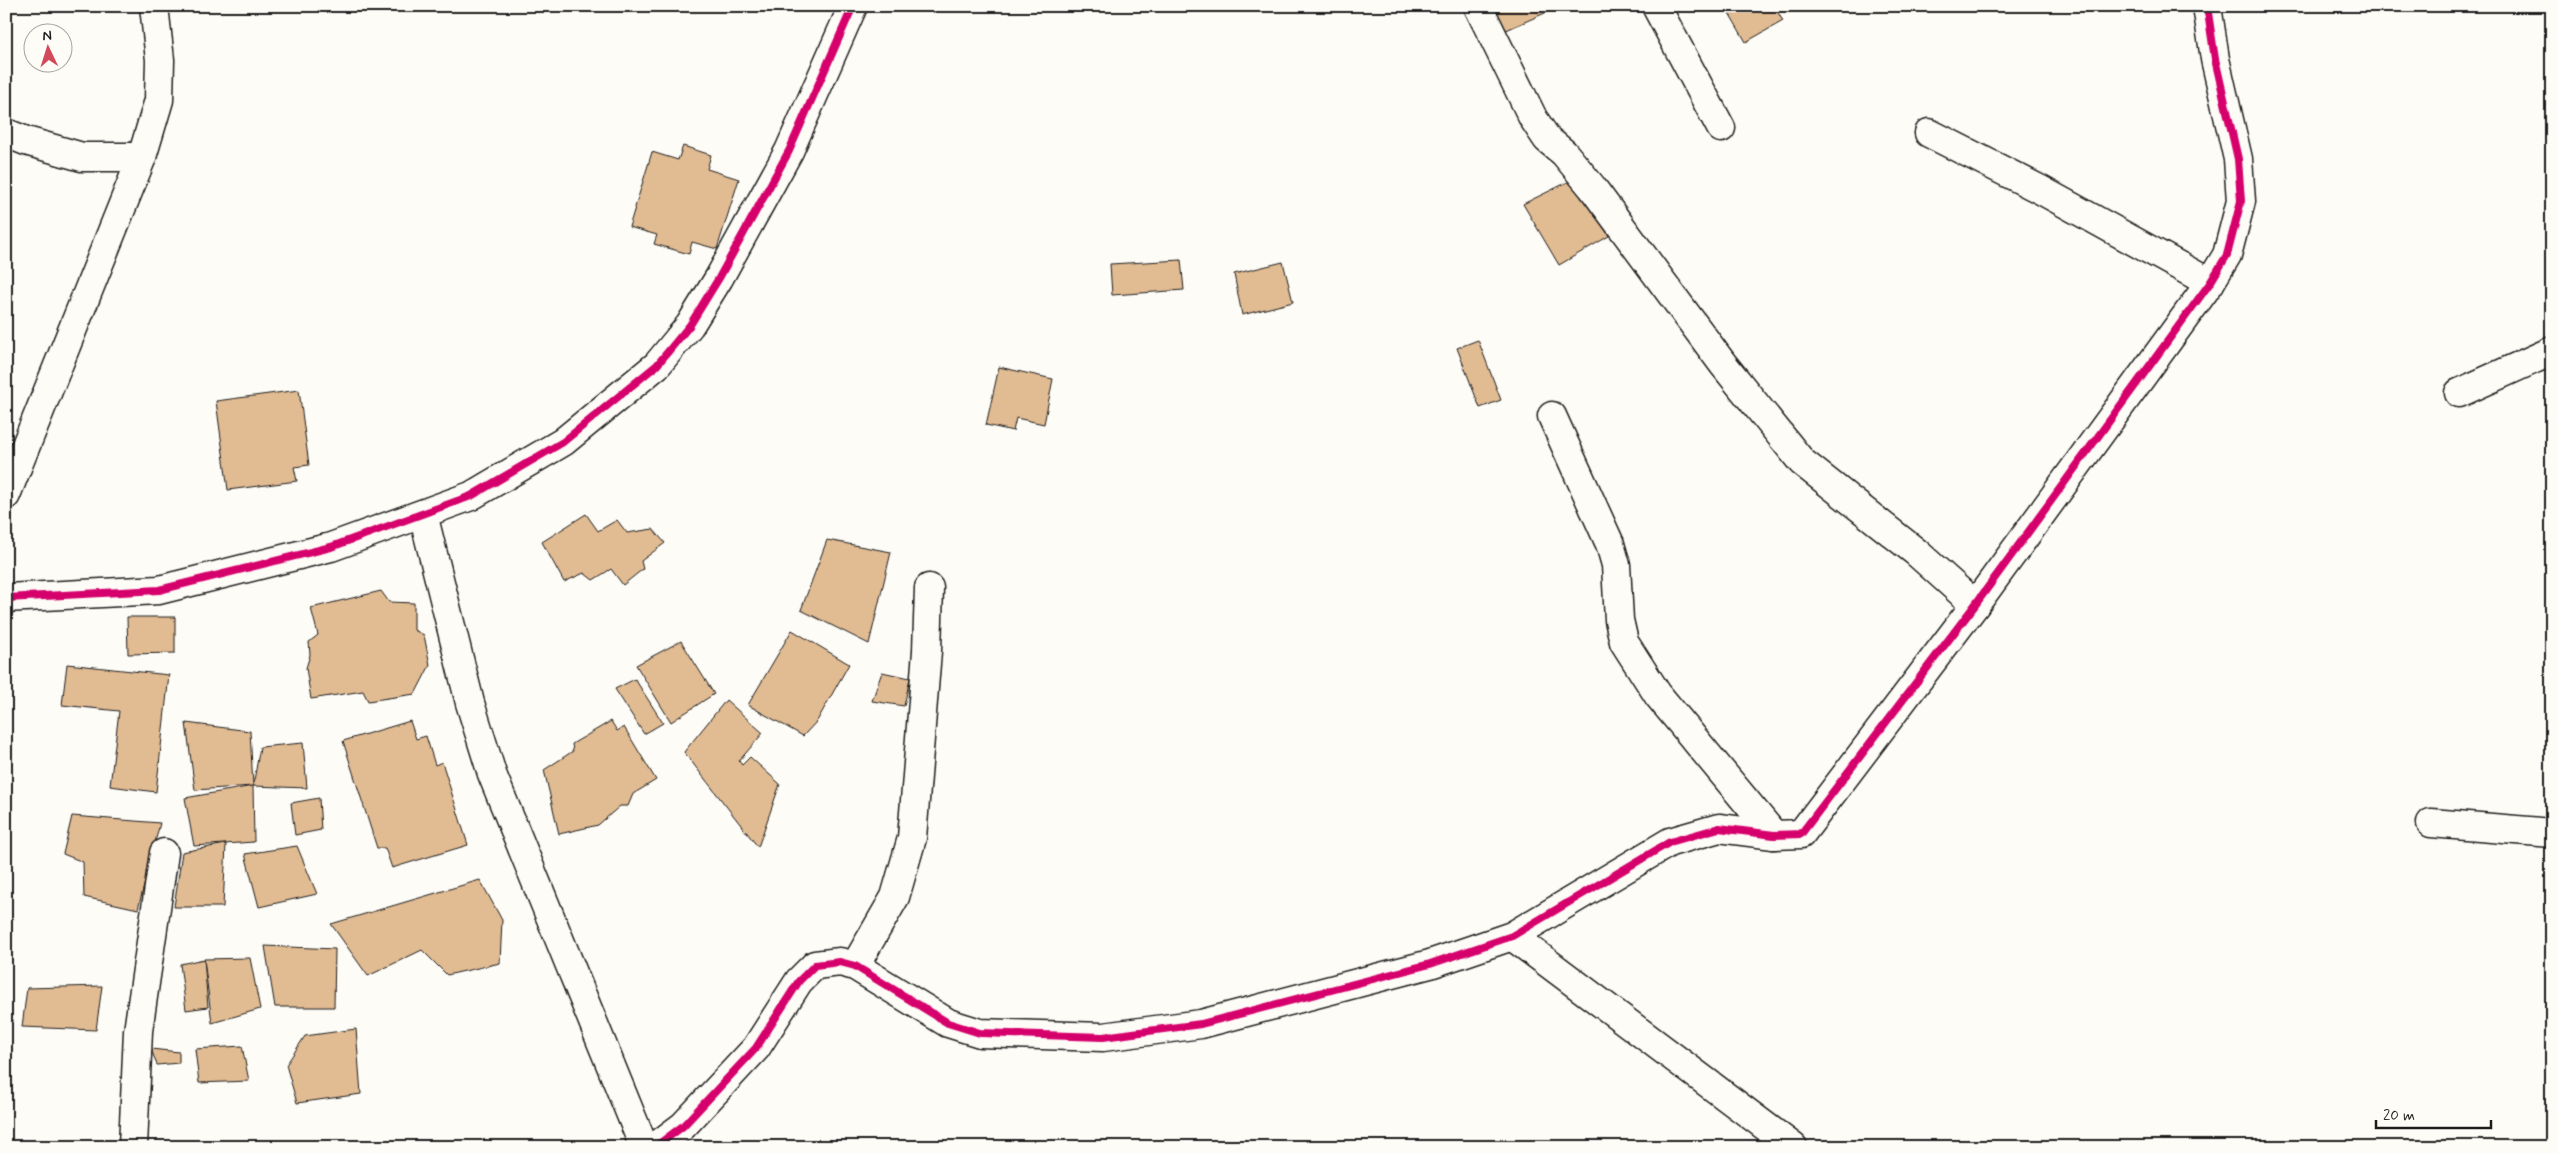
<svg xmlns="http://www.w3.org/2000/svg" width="2558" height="1153" viewBox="0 0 2558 1153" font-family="Mynerve,sans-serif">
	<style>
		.building { fill: #e1bb92; stroke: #1c1c1c }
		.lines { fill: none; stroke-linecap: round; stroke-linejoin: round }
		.minor-casing { stroke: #1c1c1c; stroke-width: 31 }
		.minor { stroke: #fdfcf7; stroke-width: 28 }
		.cycleway-casing { stroke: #fdfcf7; stroke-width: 11 }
		.cycleway { stroke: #d6006c; stroke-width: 8 }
	</style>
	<rect width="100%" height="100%" fill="#fdfcf7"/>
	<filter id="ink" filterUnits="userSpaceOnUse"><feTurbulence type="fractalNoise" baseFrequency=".02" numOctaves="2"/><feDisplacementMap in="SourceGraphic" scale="10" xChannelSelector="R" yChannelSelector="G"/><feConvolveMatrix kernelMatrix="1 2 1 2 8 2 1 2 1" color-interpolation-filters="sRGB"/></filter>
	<g filter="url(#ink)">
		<g class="building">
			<polygon points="1491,6 1561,6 1504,31"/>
			<polygon points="1725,6 1774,6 1783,21 1746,42"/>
			<polygon points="683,146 711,155 707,169 739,179 717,249 692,242 689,254 654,244 657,235 629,227 652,152 678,160"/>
			<polygon points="1576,178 1609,236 1559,265 1523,204"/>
			<polygon points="1181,260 1184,290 1112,295 1110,264"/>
			<polygon points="1283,262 1293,302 1242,315 1234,274"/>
			<polygon points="1478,340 1501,400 1480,408 1457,348"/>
			<polygon points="999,367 1053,379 1044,424 1016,418 1013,431 986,425"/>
			<polygon points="299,390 309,465 294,467 297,481 228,490 216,401"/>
			<polygon points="586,514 598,531 617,520 627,533 653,529 665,543 641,561 643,569 623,585 611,569 593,580 584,573 564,582 542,542"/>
			<polygon points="827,540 891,552 869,644 801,610"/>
			<polygon points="381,591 389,602 414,603 414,630 424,635 430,665 415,694 368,701 363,691 311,699 306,668 310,655 309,642 318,635 311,608"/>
			<polygon points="127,617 175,617 175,653 128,654"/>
			<polygon points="792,630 849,664 817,721 803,736 748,705"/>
			<polygon points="681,641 714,694 671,722 636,665"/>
			<polygon points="67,664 169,675 156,792 110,786 119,711 62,705"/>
			<polygon points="882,672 910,678 904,706 872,701"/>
			<polygon points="635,679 663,723 644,734 615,689"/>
			<polygon points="726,700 763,733 739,761 742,765 750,757 780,784 758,847 684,752"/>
			<polygon points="410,721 416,739 426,736 435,765 442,762 468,845 392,868 385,848 377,848 343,741"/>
			<polygon points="611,721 617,731 624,727 656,780 633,794 628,806 620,806 598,825 559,834 544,770 573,751 572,744"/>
			<polygon points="186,723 250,731 253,786 195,790"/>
			<polygon points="303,743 307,788 253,786 260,747"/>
			<polygon points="253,786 254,842 194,846 185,798"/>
			<polygon points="319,798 321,830 295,835 291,803"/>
			<polygon points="72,816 160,823 138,909 84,897 83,862 63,854"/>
			<polygon points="226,844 223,907 174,907 182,852"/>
			<polygon points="297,846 317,894 259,907 245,854"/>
			<polygon points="480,880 502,920 500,963 447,975 422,950 368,976 331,924"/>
			<polygon points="265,946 335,949 334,1007 275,1007"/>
			<polygon points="250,958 260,1009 212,1023 204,959"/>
			<polygon points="204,959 208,1007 186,1010 180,964"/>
			<polygon points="102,986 96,1030 22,1027 27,988"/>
			<polygon points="356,1029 361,1094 297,1103 286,1065 305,1036"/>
			<polygon points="242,1046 249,1081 199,1083 195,1049"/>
			<polygon points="151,1049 179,1052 179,1063 157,1065"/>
		</g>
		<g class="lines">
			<g class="minor-casing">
				<g id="minor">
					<polyline points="1478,6 1533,118 1547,139 1564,153 1592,187 1723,364 1802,462 1916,552 1975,605"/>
					<polyline points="1656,6 1721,128"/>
					<polyline points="6,133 26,141 82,157 142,157"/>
					<polyline points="1929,133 2041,190 2210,283"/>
					<polyline points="2459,393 2552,351"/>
					<polyline points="1552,416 1610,544 1616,565 1619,620 1624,642 1658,695 1774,835"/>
					<polyline points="6,495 142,157 159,100 160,60 154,6"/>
					<polyline points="423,514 470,703 492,774 644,1147"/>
					<polyline points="6,598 159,590 331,547 471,496 563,442 657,365 690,325 719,278 789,151 853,6"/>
					<polyline points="2431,823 2552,833"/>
					<polyline points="1512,936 1793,1147"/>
					<polyline points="855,966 895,897 912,838 927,651 929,588"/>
					<polyline points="133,1147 138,1031 164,853"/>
					<polyline points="655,1147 683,1126 756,1048 799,981 815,965 840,962 855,966 948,1023 980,1033 1103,1037 1201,1024 1430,964 1512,936 1670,842 1719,828 1774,835 1801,834 1975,605 2210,283 2227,255 2241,201 2238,159 2215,59 2207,6"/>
				</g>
			</g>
			<use href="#minor" class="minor"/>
			<g class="cycleway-casing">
				<g id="cycleway">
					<polyline points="6,598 159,590 331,547 471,496 563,442 657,365 690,325 719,278 789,151 853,6"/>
					<polyline points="655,1147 683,1126 756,1048 799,981 815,965 840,962 855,966 948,1023 980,1033 1103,1037 1201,1024 1430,964 1512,936 1670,842 1719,828 1774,835 1801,834 1975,605 2210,283 2227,255 2241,201 2238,159 2215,59 2207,6"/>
				</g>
			</g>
			<use href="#cycleway" class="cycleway"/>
		</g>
	</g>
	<rect width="2558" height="1153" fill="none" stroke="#fdfcf7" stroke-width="25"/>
	<rect x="12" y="12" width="2533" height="1128" fill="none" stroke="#1c1c1c" stroke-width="2" filter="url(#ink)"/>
	<g transform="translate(48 48) rotate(356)"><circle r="24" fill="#fdfcf7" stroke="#a3a29f"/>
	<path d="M0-4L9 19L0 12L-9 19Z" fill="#d1495b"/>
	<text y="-8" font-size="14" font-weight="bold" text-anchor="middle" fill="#1c1c1c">N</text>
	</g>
	<path d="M2376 1120v8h115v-8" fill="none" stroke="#1c1c1c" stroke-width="2.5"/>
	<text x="2383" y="1120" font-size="15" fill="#1c1c1c" stroke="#fdfcf7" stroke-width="4" paint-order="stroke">20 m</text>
</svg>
